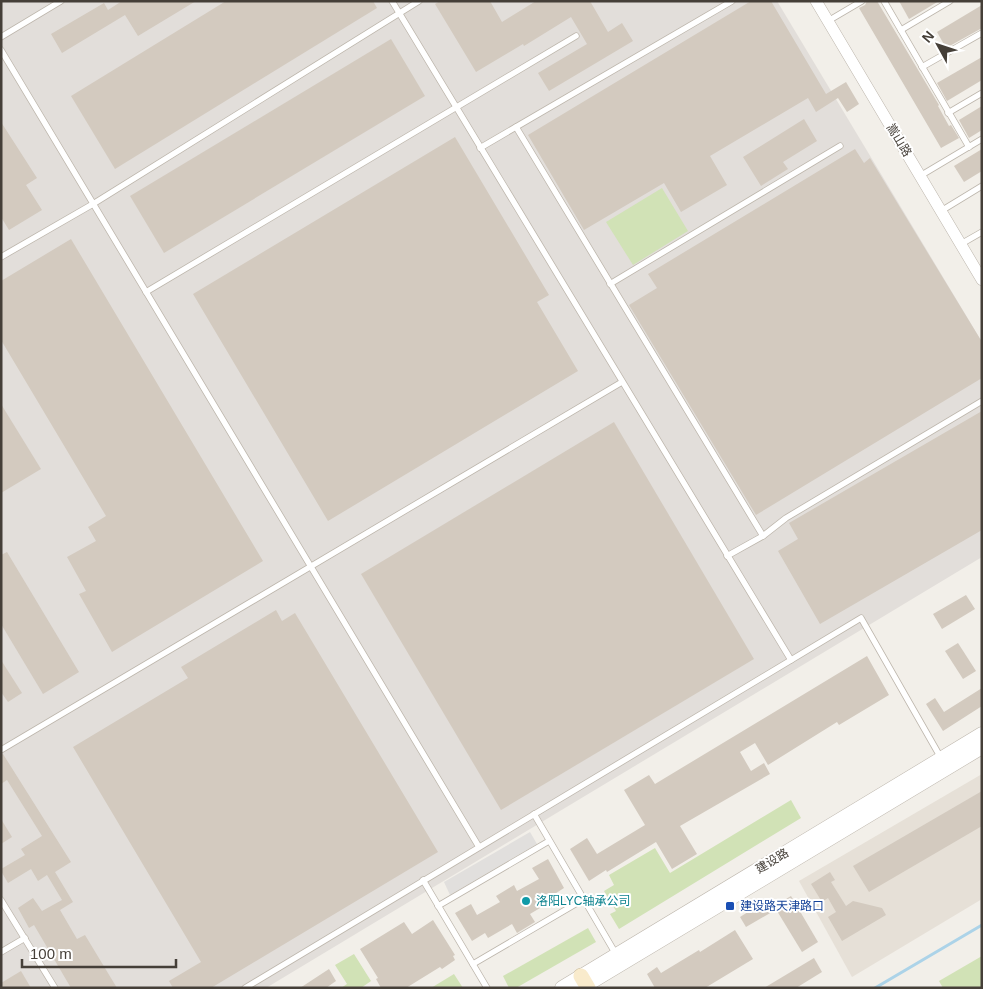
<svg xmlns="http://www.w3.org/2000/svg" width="983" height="989" viewBox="0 0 983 989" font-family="Arial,'Noto Sans SC',sans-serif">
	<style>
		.residential { fill: #e6e0d7 }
		.industrial { fill: #e2deda }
		.green { fill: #d1e2b6 }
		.parking { fill: #e1dfdd }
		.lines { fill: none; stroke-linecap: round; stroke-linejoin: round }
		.stream { stroke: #acd3e8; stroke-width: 3 }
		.building { fill: #d3cabf }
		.service-casing { stroke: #bdb6ac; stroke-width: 7 }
		.minor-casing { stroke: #bdb6ac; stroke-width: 12 }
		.tertiary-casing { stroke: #bdb6ac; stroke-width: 15 }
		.secondary-casing { stroke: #cdbe9d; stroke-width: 16 }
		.service { stroke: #fff; stroke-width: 5.5 }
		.minor { stroke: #fff; stroke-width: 11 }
		.tertiary { stroke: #fff; stroke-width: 14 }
		.secondary { stroke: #f9ebcc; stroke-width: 15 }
		.culture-dot { fill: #0f9aa8; stroke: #fff; stroke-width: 2 }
		.transit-dot { fill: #1a4fb4; stroke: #fff; stroke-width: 2 }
		.labels { text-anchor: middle; stroke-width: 4; stroke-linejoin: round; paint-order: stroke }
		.street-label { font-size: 12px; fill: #453f38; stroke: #fff }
		.culture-label { font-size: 12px; fill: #0d838f; stroke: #fff; text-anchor: start }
		.transit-label { font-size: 12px; fill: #164399; stroke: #fff; text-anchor: start }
	</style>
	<rect width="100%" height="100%" fill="#f2efe9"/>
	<polygon class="residential" points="982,774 982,899 852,977 799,881"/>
	<polygon class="industrial" points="1,1 777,1 982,342 982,557 266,988 1,988"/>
	<g class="green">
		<polygon points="662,188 688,231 633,265 606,222"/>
		<polygon points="791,800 801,818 619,929 610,914 616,911 604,891 614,885 609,875 655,848 670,873"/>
		<polygon points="588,928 596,942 516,988 509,988 503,976"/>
		<polygon points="354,954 371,981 361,988 341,988 347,984 335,965"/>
		<polygon points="982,956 982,988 943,988 939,981"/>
		<polygon points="454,974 463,988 431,988"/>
	</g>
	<polygon class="parking" points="530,832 537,844 450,895 444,882"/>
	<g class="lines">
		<polyline class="stream" points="875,988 982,925"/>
	</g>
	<g class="building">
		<polygon points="122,1 196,1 138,36 125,15 62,53 51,34 104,3 108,10"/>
		<polygon points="226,1 373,1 377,8 115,169 71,96"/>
		<polygon points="440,1 490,1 502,22 536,1 590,1 608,32 622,23 633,41 549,91 538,73 587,44 571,17 524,46 523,44 476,72 435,4"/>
		<polygon points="751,1 771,1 826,94 846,82 859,104 847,112 838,98 816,112 808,98 710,156 727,185 681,212 664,183 584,230 528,135"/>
		<polygon points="867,1 877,1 939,105 938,106 949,126 951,125 959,138 941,148 859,8 865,5"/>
		<polygon points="899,1 939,1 909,19"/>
		<polygon points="982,5 982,28 946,48 937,32"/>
		<polygon points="391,39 425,96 164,253 130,196"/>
		<polygon points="982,57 982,80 947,101 937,83"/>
		<polygon points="982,106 982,130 969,138 959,120"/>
		<polygon points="804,119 817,141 783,162 788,169 761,186 743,157"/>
		<polygon points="1,122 37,178 26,185 42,210 9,230 1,217"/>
		<polygon points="455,137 549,295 537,302 578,371 328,521 193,294"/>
		<polygon points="855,149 864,163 870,158 982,342 982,378 756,515 629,305 657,288 648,274"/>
		<polygon points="982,149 982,171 964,182 954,166"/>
		<polygon points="71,239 263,561 112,652 79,594 86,591 67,557 96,541 88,527 106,516 1,340 1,281"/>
		<polygon points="1,404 41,469 1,493"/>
		<polygon points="982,411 982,530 820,624 778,551 798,539 789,523"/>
		<polygon points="614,422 754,659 501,810 361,574"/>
		<polygon points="7,552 79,672 43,694 1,624 1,555"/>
		<polygon points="966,595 975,609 942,629 933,614"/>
		<polygon points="276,610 282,621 295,613 438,852 211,988 173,988 169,981 201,962 73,747 188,678 181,667"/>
		<polygon points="958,643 976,671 963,679 945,651"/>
		<polygon points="867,656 889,695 839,725 837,722 768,765 755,743 740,752 751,771 764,763 770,774 680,826 697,854 672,869 656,842 607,872 606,870 589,881 570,849 587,838 597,854 645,825 624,790 649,775 655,784"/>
		<polygon points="1,660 22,693 8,702 1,692"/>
		<polygon points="982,688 982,706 943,731 926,704 935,698 944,712"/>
		<polygon points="3,754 71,862 55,872 73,902 60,910 77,939 85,935 117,988 71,988 34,925 29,928 18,908 33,898 42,911 62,900 47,875 38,881 31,869 8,883 1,871 1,869 25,855 21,849 42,836 7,780 1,784 1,755"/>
		<polygon points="982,791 982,826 869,892 853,866"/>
		<polygon points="1,819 12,837 1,844"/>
		<polygon points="548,859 564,888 553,895 555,899 530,914 535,922 517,933 512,924 488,938 485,933 472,941 455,913 471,904 477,915 500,902 496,896 514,885 517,891 539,879 532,868"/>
		<polygon points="830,872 835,880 831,882 846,906 853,901 882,908 886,915 842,941 828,917 836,912 828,898 822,902 811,884"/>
		<polygon points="791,896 818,942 802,952 774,906"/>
		<polygon points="765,901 772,912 746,927 740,917"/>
		<polygon points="433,920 455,955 453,956 455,960 442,969 440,967 406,988 381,988 376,979 378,978 360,949 404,922 412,934"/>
		<polygon points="735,930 753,959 705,988 655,988 647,974 657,967 661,973 699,950 700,952"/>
		<polygon points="814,958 822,972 796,988 764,988"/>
		<polygon points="329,969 336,981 326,988 300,988"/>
		<polygon points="21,971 31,988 1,988 1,983"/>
	</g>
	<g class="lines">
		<g class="service-casing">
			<g id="service">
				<polyline points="392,1 791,660"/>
				<polyline points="884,1 969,147"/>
				<polyline points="828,21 862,1"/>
				<polyline points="901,30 950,1"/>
				<polyline points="1,37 61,1"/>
				<polyline points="1,50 479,847"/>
				<polyline points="922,67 982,33"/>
				<polyline points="948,113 982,93"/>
				<polyline points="516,127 763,536"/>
				<polyline points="480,148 732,1"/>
				<polyline points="920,176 982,139"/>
				<polyline points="941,211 982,186"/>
				<polyline points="961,244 982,232"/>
				<polyline points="1,257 93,204 419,1"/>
				<polyline points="610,284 840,146"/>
				<polyline points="146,292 576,36"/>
				<polyline points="727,556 763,536 786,518 982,401"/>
				<polyline points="1,750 622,382"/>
				<polyline points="534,814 617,956"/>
				<polyline points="423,880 487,988"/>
				<polyline points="1,900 55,988"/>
				<polyline points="438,906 549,841"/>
				<polyline points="1,952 25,938"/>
				<polyline points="473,964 584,899"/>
				<polyline points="245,988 861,618 941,758"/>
			</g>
		</g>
		<g class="minor-casing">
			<polyline id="minor" points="816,1 982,280"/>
		</g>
		<g class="tertiary-casing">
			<g id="tertiary">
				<polyline points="562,988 982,734"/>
				<polyline points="581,988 982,747"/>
			</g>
		</g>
		<g class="secondary-casing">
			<polyline id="secondary" points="581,976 588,988"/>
		</g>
		<use href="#service" class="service"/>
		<use href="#minor" class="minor"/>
		<use href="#tertiary" class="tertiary"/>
		<use href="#secondary" class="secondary"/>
	</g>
	<circle class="culture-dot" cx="526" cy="901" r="5"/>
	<rect class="transit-dot" x="725" y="901" width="10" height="10" rx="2.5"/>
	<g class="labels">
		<g class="street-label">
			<text transform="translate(899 140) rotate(59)" y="4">嵩山路</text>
			<text transform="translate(772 861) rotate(-31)" y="4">建设路</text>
		</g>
		<g class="culture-label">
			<text x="536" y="905">洛阳LYC轴承公司</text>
		</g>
		<g class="transit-label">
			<text x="740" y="910">建设路天津路口</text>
		</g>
	</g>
	<rect width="983" height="989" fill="none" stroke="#453f38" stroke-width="5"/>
	<g transform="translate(938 45) rotate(310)" stroke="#ffffff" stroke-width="4" paint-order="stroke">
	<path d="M0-4L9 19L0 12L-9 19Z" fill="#453f38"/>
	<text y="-8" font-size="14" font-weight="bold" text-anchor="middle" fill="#453f38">N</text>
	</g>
	<path d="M22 959v8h154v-8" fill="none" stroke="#453f38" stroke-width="2.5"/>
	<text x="30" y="959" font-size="15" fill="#453f38" stroke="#ffffff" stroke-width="4" paint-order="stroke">100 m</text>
</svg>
